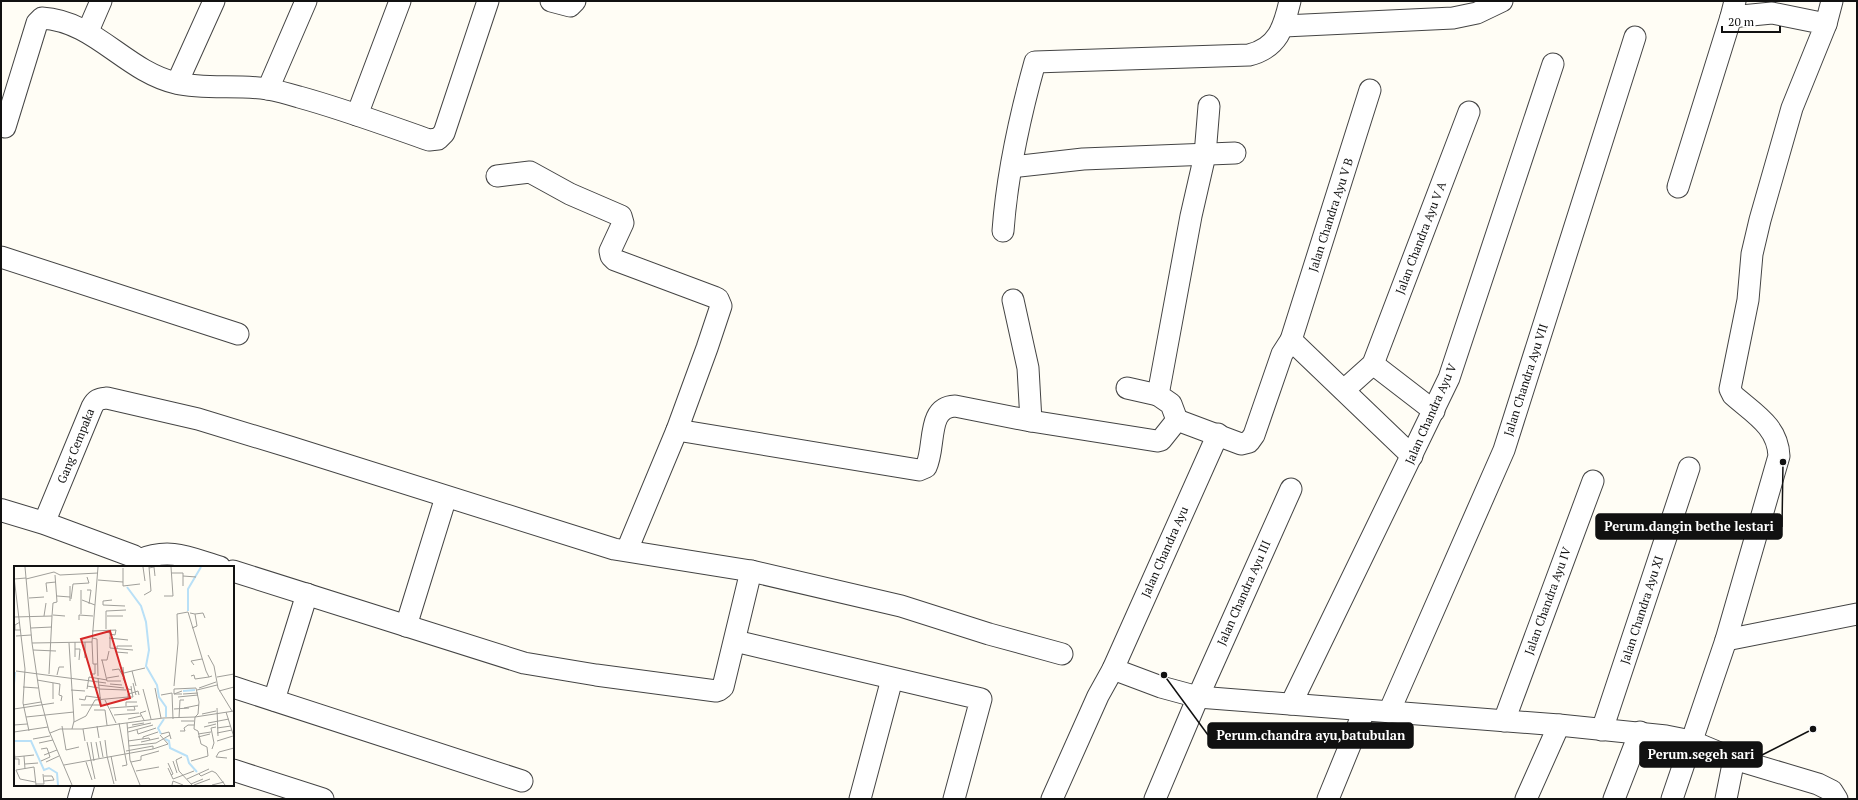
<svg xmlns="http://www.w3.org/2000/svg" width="1858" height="800" viewBox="0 0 1858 800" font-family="'PT Serif',serif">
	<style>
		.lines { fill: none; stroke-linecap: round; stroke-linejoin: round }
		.minor-casing { stroke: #444; stroke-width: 23 }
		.tertiary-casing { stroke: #444; stroke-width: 24 }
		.minor { stroke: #fff; stroke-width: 21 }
		.tertiary { stroke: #fff; stroke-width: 22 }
		.labels { text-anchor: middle; stroke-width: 4; stroke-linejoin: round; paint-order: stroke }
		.street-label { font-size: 12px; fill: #111; stroke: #fff }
		.inset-river { fill: none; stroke: #b9e0f7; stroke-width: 2 }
		.inset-road { fill: none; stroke: #a09f9a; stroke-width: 1 }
		.view { fill: #d62828; fill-opacity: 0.15; stroke: #d62828; stroke-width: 2 }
		.inset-edge { fill: none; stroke: #111; stroke-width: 2 }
		.leader { fill: none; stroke: #111; stroke-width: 1.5 }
		.callout-dot { fill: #111; stroke: #fff; stroke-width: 1.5 }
		.callout { fill: #111; stroke: #111; stroke-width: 1.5 }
		.callout-label { font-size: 13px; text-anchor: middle; font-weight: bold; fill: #fff }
	</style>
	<rect width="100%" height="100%" fill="#fffdf5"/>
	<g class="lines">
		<g class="minor-casing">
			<g id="minor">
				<polyline points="551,1 570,6 575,1"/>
				<polyline points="1826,24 1832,1"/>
				<polyline points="1284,26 1453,18 1477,13 1502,1"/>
				<polyline points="88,31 101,1"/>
				<polyline points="177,83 214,1"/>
				<polyline points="268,89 306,1"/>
				<polyline points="357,115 400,1"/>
				<path d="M 5,127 L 37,23 L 42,18 C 95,21 125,71 176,83 C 206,90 237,84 267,89 C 278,91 289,94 299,97 C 343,109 386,125 429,140 L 438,139 L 444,133 L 488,1"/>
				<polyline points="1012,167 1083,159 1235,153"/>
				<polyline points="497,176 530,172 570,194 621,216 623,223 610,251 611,256 615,260 714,297 718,299 721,306 707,348 677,430 627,550"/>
				<polyline points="1678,187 1731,17"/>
				<path d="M 1003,231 C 1007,175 1020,116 1035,62 L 1249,55 C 1278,48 1284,27 1290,1"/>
				<polyline points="1,257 238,334"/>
				<polyline points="1013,300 1028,368 1031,421"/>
				<polyline points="1291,340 1412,456"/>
				<polyline points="1373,364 1434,411"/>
				<polyline points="1127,388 1158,395"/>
				<polyline points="1344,390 1373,364 1469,112"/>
				<polyline points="1177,420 1171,404 1158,395 1191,216 1205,155 1209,106"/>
				<path d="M 677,430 L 919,470 L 926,467 C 936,447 926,407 955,406 L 1031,421 L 1157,441 L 1161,440 L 1177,420 L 1241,444 L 1249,442 L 1254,435 L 1282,354 L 1291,340 L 1370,90"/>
				<path d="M 44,523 L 92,407 C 96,399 99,399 107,398 L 198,419 L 290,447 L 614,549 L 751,571 L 901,606 L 989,634 L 1062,654"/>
				<path d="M 139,560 C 170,547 190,558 220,567"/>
				<polyline points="233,571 524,663 596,675 716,691 719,690 723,687 751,571"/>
				<polyline points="406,626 446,497"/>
				<polyline points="1726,640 1857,614"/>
				<polyline points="735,641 981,699 954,799"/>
				<polyline points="1113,669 1161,687 1198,697 1559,725 1666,736 1691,741 1734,759 1818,784 1832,791 1837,799"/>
				<polyline points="233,687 522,781"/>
				<polyline points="274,700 307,594"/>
				<polyline points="1291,704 1449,378 1553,64"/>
				<polyline points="1389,712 1504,450 1635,37"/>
				<polyline points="1504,721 1593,481"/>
				<polyline points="1602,730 1689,468"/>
				<polyline points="233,770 323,799"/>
				<polyline points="860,799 892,679"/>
				<polyline points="1052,799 1098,696 1113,669 1218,434"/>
				<polyline points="1155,799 1198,697 1291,489"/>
				<polyline points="1328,799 1364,711"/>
				<polyline points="1526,799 1559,725"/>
				<polyline points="1614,799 1640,732"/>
				<path d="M 1672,799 L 1726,640 L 1779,456 C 1778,426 1753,413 1733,395 L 1730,389 L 1748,300 L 1752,254 L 1760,220 L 1792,108 L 1826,24 L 1772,13 L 1731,17 L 1735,1"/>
				<polyline points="1726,799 1734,759"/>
			</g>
		</g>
		<g class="tertiary-casing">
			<g id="tertiary">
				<polyline points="1,510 44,523 133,556 139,560 142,567"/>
				<polyline points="79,799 83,785"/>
			</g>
		</g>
		<use href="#minor" class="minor"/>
		<use href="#tertiary" class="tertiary"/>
	</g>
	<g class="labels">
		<g class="street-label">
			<text transform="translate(1331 215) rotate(-72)" y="4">Jalan Chandra Ayu V B</text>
			<text transform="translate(1421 238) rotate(-69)" y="4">Jalan Chandra Ayu V A</text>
			<text transform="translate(1526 380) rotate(-72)" y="4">Jalan Chandra Ayu VII</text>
			<text transform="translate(1431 414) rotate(-66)" y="4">Jalan Chandra Ayu V</text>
			<text transform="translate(76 446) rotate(-68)" y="4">Gang Cempaka</text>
			<text transform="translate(1165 552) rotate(-66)" y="4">Jalan Chandra Ayu</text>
			<text transform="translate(1244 593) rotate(-66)" y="4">Jalan Chandra Ayu III</text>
			<text transform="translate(1548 601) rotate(-70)" y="4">Jalan Chandra Ayu IV</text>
			<text transform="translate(1642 610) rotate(-72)" y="4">Jalan Chandra Ayu XI</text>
		</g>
	</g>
	<g transform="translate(14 566)">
		<rect width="220" height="220" fill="#fffdf5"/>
		<path class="inset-river" d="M 113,21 L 127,40 L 132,56 L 135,84 L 132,100 L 143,119 L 145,131 L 152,141 L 152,151M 174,45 L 174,23 L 187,1M 0,118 L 1,106M 169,125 L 181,124M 147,168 L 144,162 L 150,153M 151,173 L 155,175 L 156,182 L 173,190 L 175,197 L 183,206M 0,175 L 17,175 L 30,204 L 35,202 L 43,207 L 44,219"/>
		<path class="inset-road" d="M 11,1 L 18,77 L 26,131 L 35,165 L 58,219M 129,1 L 131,15M 109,2 L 109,20 L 126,18M 135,2 L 140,1 L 141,10M 157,7 L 169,7 L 169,20M 169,10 L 182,11M 0,11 L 11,103 L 9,137 L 15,165M 0,13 L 12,12M 12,13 L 40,6 L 46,9 L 84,7M 84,14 L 109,16M 56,20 L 56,35M 67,24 L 67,48M 73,24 L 77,24 L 75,38M 33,26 L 32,17 L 42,16M 130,29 L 137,25 L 135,1M 43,30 L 56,31M 150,30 L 159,30 L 157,1M 15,32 L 30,31M 57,33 L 59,18 L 75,17 L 73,11M 68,34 L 81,39M 89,39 L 111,40M 89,39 L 89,35 L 98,34M 176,47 L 181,48 L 183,60 L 178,62M 181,48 L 189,47 L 191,52M 39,49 L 51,50M 30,50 L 32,37M 38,50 L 39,37 L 43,36 L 41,9M 93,50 L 109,50M 0,51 L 38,50 L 35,108M 65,54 L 65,49 L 79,50M 6,56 L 1,59 L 1,64 L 7,64M 17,62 L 38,61M 92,63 L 92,45 L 112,44M 78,65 L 102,64 L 101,69 L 96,68M 92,66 L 96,67 L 96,82 L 119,84M 2,70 L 17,69M 78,72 L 83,73 L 84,110M 95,72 L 114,74M 78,76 L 79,98 L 83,98M 18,77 L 78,76 L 84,1M 55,77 L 60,155 L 58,163M 61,83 L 66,83 L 65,94M 102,83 L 102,86 L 114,87M 103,83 L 103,80 L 118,80M 19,84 L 42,85M 194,89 L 200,100 L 204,122 L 218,145M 61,91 L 61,76M 71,92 L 71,76M 87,94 L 93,94 L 95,85M 88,94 L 93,115 L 107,115M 180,99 L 177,95 L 188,93M 98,104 L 105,103 L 110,112 L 109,101M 2,105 L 92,117M 118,105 L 131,102M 110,107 L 118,105 L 122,120M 76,108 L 81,108 L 81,98M 43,109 L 45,101 L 50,101M 177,110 L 180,109 L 181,113 L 195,111M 203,111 L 220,108M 93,112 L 105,110M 109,112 L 114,123 L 118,124M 23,114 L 46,118 L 45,129 L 48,130 L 47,135M 119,117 L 122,129M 96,118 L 108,119M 84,119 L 110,122M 73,120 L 85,122M 160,120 L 164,77 L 163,48 L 174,46 L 192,105 L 195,111 L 198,110M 9,121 L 24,122M 141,122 L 147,152M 185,122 L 202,116M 73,123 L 75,111 L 93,114M 85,123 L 112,124M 129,123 L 137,153M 57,124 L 71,125M 183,124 L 203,119M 168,125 L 160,128 L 168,128M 205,125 L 220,121M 160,128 L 160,123 L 182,122 L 185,136 L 184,148 L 181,151M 169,128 L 184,127M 147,129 L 158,127 L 159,153M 114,131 L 119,131 L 118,127 L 124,125 L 125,129M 164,131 L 184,129M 39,133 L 39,117M 65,133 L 71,134 L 72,130 L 87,132M 91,134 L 102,157M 9,139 L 27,136M 67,139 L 87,139 L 84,112M 112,140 L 112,136 L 123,136M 96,142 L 124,140M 170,142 L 185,139M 203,142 L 204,170M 0,143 L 40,137M 160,143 L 175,142M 80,144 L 91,144 L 93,159M 113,144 L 121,144 L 120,140M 212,146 L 220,171M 188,148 L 202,145M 100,149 L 125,147M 12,151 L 60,146M 165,152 L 166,134 L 170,134M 114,153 L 127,150M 130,154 L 126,147 L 132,145M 167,155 L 180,155M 60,156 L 72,150 L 81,134 L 114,131 L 114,128 L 118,127 L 117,120M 105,157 L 113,199 L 108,200M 113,157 L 116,194 L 126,219M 194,157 L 215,153M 0,159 L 13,158M 118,159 L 130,157M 48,160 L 52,184 L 65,181M 83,160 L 85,172M 190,161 L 202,158M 114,162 L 137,157M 203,162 L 217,160M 69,163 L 71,175M 123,164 L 124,168 L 142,162M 166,165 L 171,165 L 170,162 L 174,159 L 180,159M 0,166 L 34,161M 114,166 L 139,159M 36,167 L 46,163 L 68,163 L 149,152 L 181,151 L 220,145M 203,167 L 218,164M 147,168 L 155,166 L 157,173M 184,168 L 197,166M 184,171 L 196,168M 19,173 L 36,170M 129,173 L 129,171 L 144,166M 91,174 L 93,190M 86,175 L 89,191M 114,175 L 135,172 L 136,174M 203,175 L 219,170M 73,176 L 81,213M 77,176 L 80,195M 82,176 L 85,192M 127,176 L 145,172M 25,177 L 39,174M 115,180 L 142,177 L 156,169M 0,182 L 1,193 L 5,193 L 5,199M 27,183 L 33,182 L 36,191 L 27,195M 139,183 L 154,178 L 146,169M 198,183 L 200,177 L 197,162 L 202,161M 112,185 L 139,180 L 139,183M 30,189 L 43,184M 10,190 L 11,203M 93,190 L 100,218M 97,190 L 102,215M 1,191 L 20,189M 168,191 L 162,194 L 165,205 L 178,219M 213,192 L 202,191 L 205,186 L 220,182M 159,195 L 163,207M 177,195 L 194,190 L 193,181 L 187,178 L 184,165 L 180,163 L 181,151M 32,196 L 45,190M 72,196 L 78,214M 117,196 L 127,194 L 127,190 L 145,185M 154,197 L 159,208 L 157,209M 11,198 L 24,197M 50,199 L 139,183M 154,202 L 159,213 L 180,205M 122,205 L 145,201M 185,208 L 187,210 L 198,205 L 202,207 L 211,219M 30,210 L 38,210 L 40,214 L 30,215M 173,213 L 195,203M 21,216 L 6,213 L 2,204 L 20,201 L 22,219M 22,218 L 30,218 L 29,208M 177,218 L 189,213M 158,219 L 159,215 L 169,219M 180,219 L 196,213M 198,219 L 210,216"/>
		<path class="view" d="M 96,65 L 116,132 L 87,140 L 67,73 Z"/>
		<rect width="220" height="220" class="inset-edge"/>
	</g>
	<path class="leader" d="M1783 462L1782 527M1164 675L1208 735M1813 729L1762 755"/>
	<g class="callout-dot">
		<circle cx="1783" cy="462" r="4"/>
		<circle cx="1164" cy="675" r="4"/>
		<circle cx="1813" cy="729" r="4"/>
	</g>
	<g class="callout">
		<rect x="1596" y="514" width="186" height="25" rx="4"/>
		<rect x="1208" y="723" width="205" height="25" rx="4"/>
		<rect x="1640" y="742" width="122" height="25" rx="4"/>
	</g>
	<g class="callout-label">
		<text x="1689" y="531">Perum.dangin bethe lestari</text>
		<text x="1311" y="740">Perum.chandra ayu,batubulan</text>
		<text x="1701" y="759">Perum.segeh sari</text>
	</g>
	<rect width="1858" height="800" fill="none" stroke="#111111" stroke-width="4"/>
	<path d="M1722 26v6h58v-6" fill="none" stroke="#111111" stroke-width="2"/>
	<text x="1728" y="26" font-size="12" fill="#111111" stroke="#ffffff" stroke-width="3" paint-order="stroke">20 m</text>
</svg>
